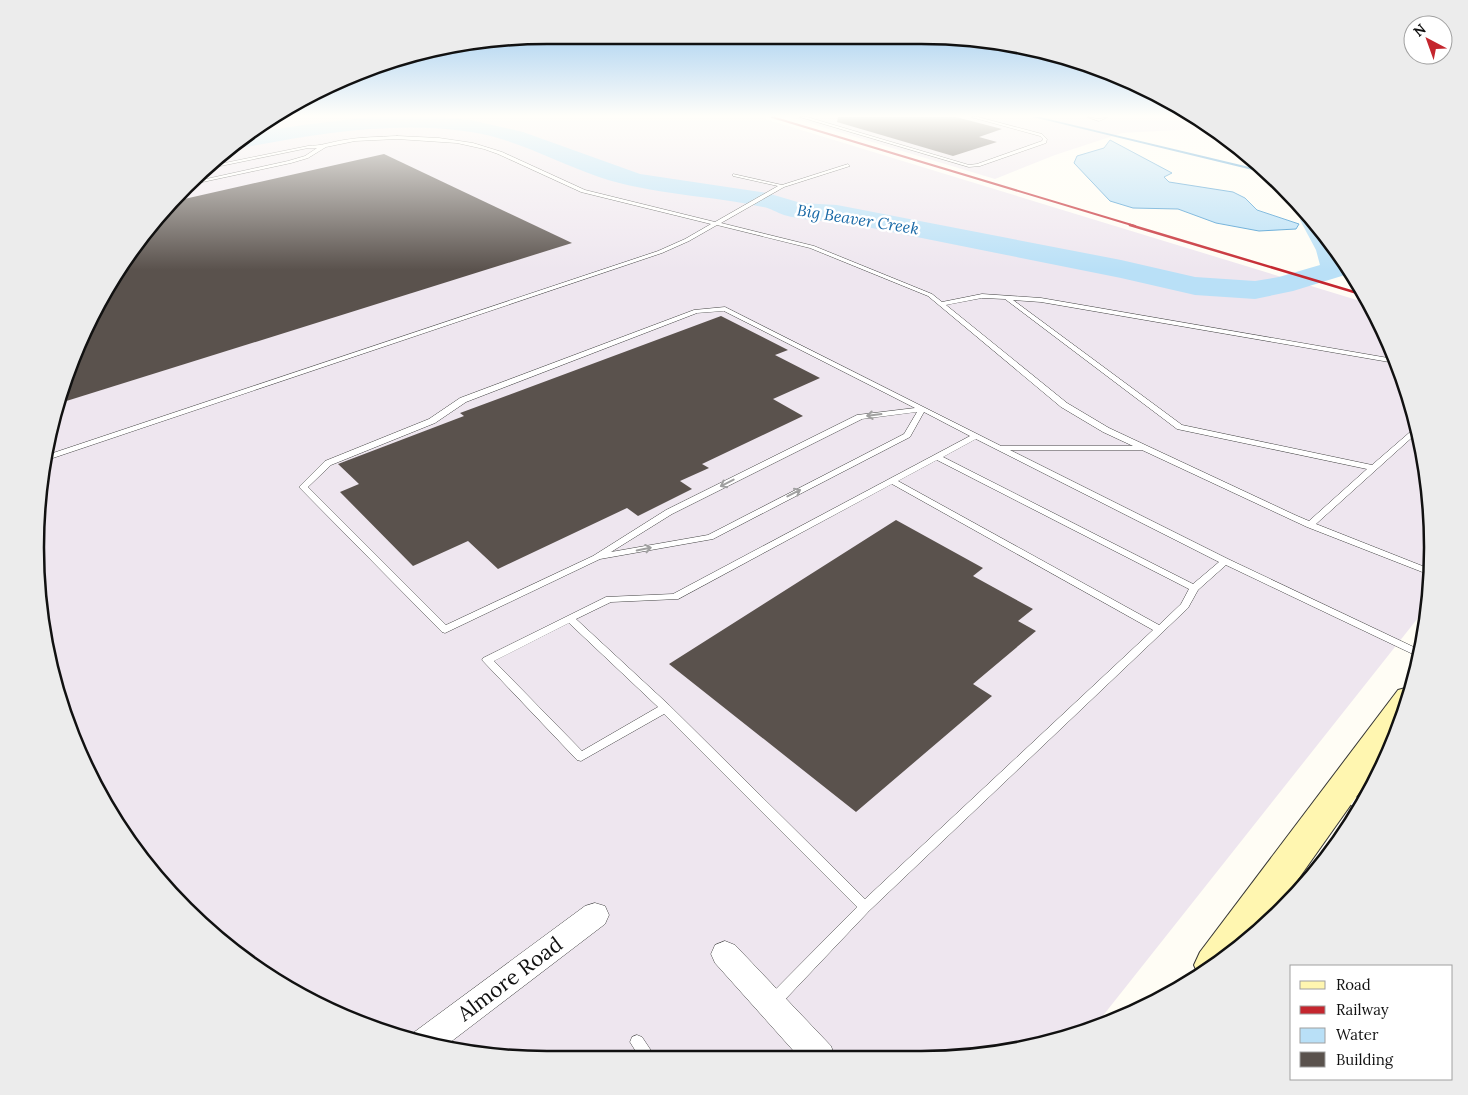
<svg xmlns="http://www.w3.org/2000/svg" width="1468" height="1095" viewBox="0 0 1468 1095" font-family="Lora,serif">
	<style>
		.industrial { fill: #eee6ef }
		.water { fill: #b9e0f7; stroke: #3f96cf }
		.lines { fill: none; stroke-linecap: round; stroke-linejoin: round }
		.stream { fill: #3f96cf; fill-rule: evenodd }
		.river { fill: #b9e0f7; fill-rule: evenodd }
		.building { fill: #5a524d }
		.service-casing { stroke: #444; stroke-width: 1 }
		.minor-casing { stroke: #444; stroke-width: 1 }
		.secondary-casing { stroke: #333; stroke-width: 2 }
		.service { fill: #fff; fill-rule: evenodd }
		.minor { fill: #fff; fill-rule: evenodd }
		.secondary { fill: #fff6b0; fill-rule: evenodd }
		.rail-far1 { stroke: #c4262e; stroke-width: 2 }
		.rail { stroke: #c4262e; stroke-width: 2.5 }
		.oneway { stroke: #a0a0a0 }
		.labels { text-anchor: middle; stroke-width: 5; stroke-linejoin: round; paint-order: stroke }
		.far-water-label { font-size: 16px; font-style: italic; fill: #1768a6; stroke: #fff }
		.near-street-label { font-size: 21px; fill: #111; stroke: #fff }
		.rim { fill: none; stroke: #111; stroke-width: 2.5 }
	</style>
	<rect width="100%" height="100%" fill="#fffdf5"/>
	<g class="industrial">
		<polygon points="274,117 759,117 1370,304 1380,321 1416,415 1432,514 1429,604 1094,1027 988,1056 514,1059 415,1042 292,991 210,933 141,859 104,804 62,713 36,581 45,448 88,321 122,263 185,185"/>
		<polygon points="789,117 1197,117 1213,128 1122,133 1055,155 995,179"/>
	</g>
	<polygon class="water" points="1110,140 1172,173 1164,177 1169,182 1233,192 1245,198 1257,210 1299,224 1296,229 1259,231 1216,223 1178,209 1133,208 1110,201 1074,163 1077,156 1104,148"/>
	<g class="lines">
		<polygon class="stream" points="1033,117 1040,117 1266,171 1269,174"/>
		<path class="river" d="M 371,117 L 442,117 L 470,120 L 523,132 L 640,174 L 767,193 L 801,203 L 837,205 L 1121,260 L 1195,277 L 1255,281 L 1279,277 L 1320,265 L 1316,250 L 1300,220 L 1304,215 L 1308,214 L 1327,236 L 1349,270 L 1345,275 L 1293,291 L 1255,299 L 1195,295 L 1121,278 L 837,221 C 819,221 802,220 784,215 C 777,213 771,208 763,207 C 708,195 653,195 599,177 C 556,162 516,139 471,132 C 395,120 315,134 241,148 L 235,147 L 253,133 L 303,125 Z"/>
	</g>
	<g class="building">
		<polygon points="838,117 956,117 1002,129 979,137 997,142 953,156 837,122"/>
		<polygon points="384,154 572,243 60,403 88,321 122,263 171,202"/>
		<polygon points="721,316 788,350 775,355 820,378 773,399 803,416 702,464 709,468 680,481 692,489 638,516 627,508 498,569 468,541 413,566 340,492 359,484 338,464 464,416 460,413"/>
		<polygon points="896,520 983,568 973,576 1033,609 1018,621 1036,631 973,684 992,696 856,812 669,664"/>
	</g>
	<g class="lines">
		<g class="service-casing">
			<g id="service">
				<polygon points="800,117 807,117 969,165 977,164 1042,141 1043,139 1040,136 971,117 978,117 1042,134 1047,139 1046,143 980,166 969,167"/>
				<polygon points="1087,117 1099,119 1108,117 1099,121"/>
				<path d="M 397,136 L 439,138 L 473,143 L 502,152 L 585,190 L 715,222 L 778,186 L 733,176 L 733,174 L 782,185 L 848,164 L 850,166 L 784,187 L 721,223 L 814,246 L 932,294 L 942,302 L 982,294 L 1041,298 L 1394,359 L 1395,363 L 1041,302 L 1013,300 L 1182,425 L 1372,465 L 1417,426 L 1418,432 L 1316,524 L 1430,569 L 1430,575 L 1307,527 L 1142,450 L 1010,450 L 1228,559 L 1420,650 L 1419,657 L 1226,565 L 1198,590 L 1188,608 L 869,911 L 778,1007 L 773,1009 L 768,1007 L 766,1002 L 768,997 L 857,907 L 664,714 L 581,761 L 577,760 L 482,660 L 483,658 L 606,597 L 673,594 L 970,436 L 924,412 L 910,437 L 713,539 L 600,559 L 445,633 L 442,632 L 299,487 L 325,461 L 429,419 L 460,398 L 694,310 L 725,307 L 1001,446 L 1133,446 L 1103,432 L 1061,407 L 928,296 L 810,248 L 717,225 L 689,241 L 662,253 L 44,461 L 44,456 L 658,251 L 685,239 L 711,224 L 581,192 L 498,154 L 484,149 L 457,143 L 397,139 L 355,141 L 326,147 L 308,158 L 291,163 L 184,186 L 188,183 L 288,161 L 305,156 L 317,148 L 308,148 L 206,169 L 210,166 L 308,146 C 321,146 331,142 344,140 C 361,137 379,137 397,136 ZM 982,298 L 1005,299 L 1177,429 L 1367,469 L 1309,521 L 1295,515 L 1109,428 L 1067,403 L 946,305 ZM 724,311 L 915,408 L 857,415 L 666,510 L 593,556 L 446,625 L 308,487 L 331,465 L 435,423 L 466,402 L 697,313 ZM 917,412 L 904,434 L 708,535 L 611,552 L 672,514 L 862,419 ZM 976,439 L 1219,562 L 1193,584 L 943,457 ZM 937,460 L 1189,589 L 1181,604 L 1159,625 L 898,481 ZM 892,484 L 1153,630 L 865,899 L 669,705 L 576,619 L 611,602 L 678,599 ZM 569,623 L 658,707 L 582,751 L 494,661 Z"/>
				<polygon points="1345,791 1365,802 1360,810 1341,799 1339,796 1341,793"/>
				<polygon points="637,1035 642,1037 656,1058 640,1058 630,1042 632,1037"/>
			</g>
		</g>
		<g class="minor-casing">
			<g id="minor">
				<polygon points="595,903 605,906 609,915 605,924 444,1047 410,1041 413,1033 585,906"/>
				<polygon points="725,941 735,945 831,1046 835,1057 799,1057 715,963 711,954 715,945"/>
			</g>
		</g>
		<g class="secondary-casing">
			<polygon id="secondary" points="1409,687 1412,687 1406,713 1388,752 1270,919 1232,954 1198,974 1194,965 1200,952 1398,690"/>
		</g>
		<use href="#service" class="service"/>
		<use href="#minor" class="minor"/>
		<use href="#secondary" class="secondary"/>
		<polyline class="rail-far1" points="772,117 1135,226"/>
		<polyline class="rail" points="1130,225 1364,295"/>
	</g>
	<defs><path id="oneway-shaft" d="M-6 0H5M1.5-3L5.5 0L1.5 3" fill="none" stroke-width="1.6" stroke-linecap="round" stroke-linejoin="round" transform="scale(1.25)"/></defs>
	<g class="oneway">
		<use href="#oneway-shaft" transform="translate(874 415) rotate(173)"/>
		<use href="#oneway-shaft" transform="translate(727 483) rotate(153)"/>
		<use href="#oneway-shaft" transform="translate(794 493) rotate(-27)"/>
		<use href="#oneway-shaft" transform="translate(644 549) rotate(-11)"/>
	</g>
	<linearGradient id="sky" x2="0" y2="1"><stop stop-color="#95c6ee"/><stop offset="0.43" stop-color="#fffefa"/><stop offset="1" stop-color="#fffefa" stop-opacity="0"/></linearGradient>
	<rect width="1468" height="270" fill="url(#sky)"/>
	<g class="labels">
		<g class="far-water-label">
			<text transform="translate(858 219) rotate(9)" y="6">Big Beaver Creek</text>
		</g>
		<g class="near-street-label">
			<text transform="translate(510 979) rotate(-37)" y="7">Almore Road</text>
		</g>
	</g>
	<path d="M0 0H1468V1095H0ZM547 44H921A503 503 0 0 1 1424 547V548A503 503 0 0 1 921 1051H547A503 503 0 0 1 44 548V547A503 503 0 0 1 547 44Z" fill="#ececec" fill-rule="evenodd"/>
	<path class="rim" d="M547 44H921A503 503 0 0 1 1424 547V548A503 503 0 0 1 921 1051H547A503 503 0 0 1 44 548V547A503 503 0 0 1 547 44Z"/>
	<rect x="1290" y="965" width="162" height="115" fill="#ffffff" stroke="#a0a0a0"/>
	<rect x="1300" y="981" width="25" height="8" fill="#fff6b0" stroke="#a0a0a0"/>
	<text x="1336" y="990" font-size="15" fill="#111111">Road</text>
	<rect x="1300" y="1006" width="25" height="8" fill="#c4262e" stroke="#a0a0a0"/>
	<text x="1336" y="1015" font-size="15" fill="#111111">Railway</text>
	<rect x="1300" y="1028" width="25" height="15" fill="#b9e0f7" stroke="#a0a0a0"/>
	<text x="1336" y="1040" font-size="15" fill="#111111">Water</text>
	<rect x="1300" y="1052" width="25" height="15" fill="#5a524d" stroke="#a0a0a0"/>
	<text x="1336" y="1065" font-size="15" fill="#111111">Building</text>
	<g transform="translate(1428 40) rotate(319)"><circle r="24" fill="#ffffff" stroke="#a0a0a0"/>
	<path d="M0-4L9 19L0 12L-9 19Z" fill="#c4262e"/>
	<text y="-8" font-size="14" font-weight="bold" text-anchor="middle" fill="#111111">N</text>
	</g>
</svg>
